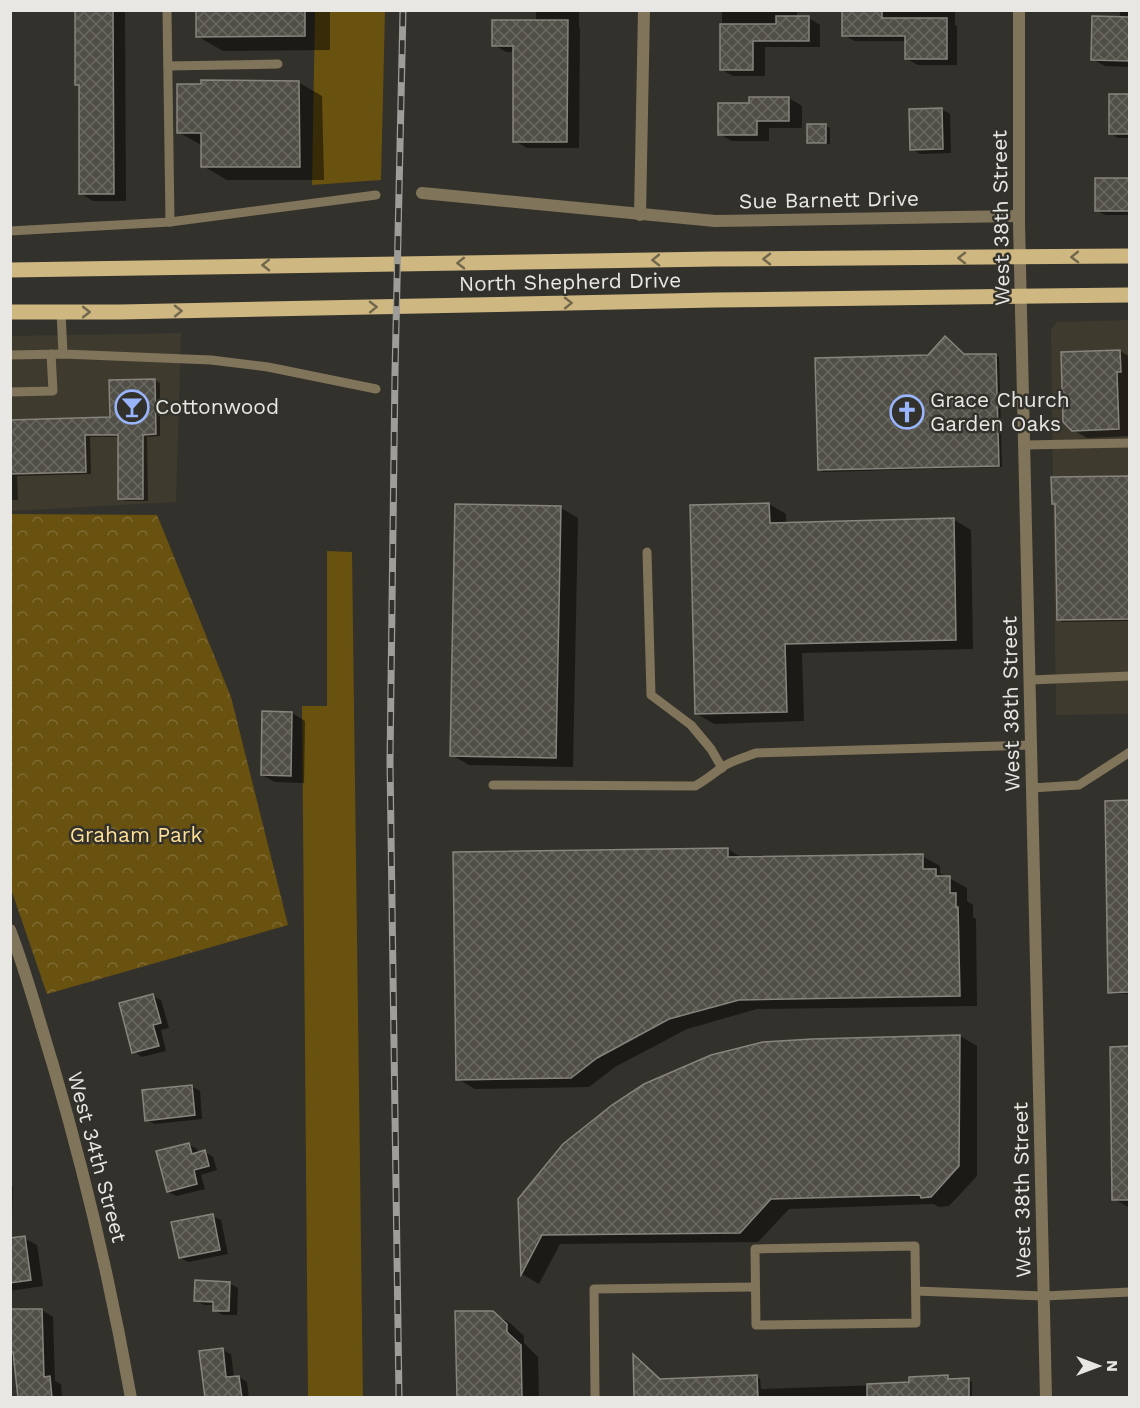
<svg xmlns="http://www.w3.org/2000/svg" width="1140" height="1408" viewBox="0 0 1140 1408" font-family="'Work Sans',sans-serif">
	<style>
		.built { fill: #3f3a2e }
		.grass { fill: #69510f }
		.park { fill: url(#park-crowns) }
		.shadow { fill: #0007 }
		.building { fill: url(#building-cross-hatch); stroke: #87847d; stroke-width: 1.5 }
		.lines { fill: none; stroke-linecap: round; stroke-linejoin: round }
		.service { stroke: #80745a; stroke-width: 9 }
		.minor { stroke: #80745a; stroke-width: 12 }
		.tertiary { stroke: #80745a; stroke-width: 12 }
		.primary { stroke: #ceb780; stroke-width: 15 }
		.rail-casing { stroke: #9f9d98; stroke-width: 7 }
		.rail { stroke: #33312b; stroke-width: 4.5; stroke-dasharray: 14; stroke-linecap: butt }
		.oneway { stroke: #71674d }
		.labels { text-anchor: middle; stroke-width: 5; stroke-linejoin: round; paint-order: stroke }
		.street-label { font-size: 21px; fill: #e9e7e3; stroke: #33312b }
		.poi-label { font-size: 21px; fill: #e9e7e3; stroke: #33312b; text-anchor: start }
		.park-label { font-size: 21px; fill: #fdde96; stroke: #33312b }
	</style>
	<defs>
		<pattern id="park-crowns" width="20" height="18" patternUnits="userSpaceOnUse" patternTransform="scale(1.5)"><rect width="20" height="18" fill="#69510f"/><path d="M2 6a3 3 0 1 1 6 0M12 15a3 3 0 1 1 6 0" fill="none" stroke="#7e6a32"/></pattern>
		<pattern id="building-cross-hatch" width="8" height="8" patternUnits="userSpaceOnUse" patternTransform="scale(1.5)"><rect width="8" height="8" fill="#504e47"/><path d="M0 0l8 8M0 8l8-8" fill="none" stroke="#696861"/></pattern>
	</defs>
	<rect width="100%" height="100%" fill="#33312b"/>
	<g class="built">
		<polygon points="1129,320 1129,714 1056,715 1051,330 1057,322"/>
		<polygon points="181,333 176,502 11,511 11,336"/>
	</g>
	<g class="grass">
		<polygon points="315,11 385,11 381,180 312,185"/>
		<polygon points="327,551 352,552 363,1398 308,1397 302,706 327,706"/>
	</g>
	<polygon class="park" points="10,514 157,515 231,697 288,925 47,994 11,889"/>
	<g class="shadow">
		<polygon points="77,10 125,10 126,201 93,201 80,193 80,86 77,84"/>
		<polygon points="197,10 330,10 330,50 223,51 197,36"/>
		<polygon points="536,10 579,10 579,27 580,28 579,148 527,148 515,141 515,52 506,52 494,45 536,21"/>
		<polygon points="722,10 797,10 797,18 809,18 820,25 820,47 765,47 765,76 733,76 722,70"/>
		<polygon points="844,10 955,10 955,25 957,26 957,65 918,65 907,59 907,41 855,41 843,35"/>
		<polygon points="1120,10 1130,10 1130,67 1105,66 1092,59 1120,18"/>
		<polygon points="298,82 322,96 324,180 227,180 203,166 203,146 178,132"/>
		<polygon points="1130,95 1130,138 1118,138 1110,133"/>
		<polygon points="789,98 802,106 802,128 769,128 769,141 732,141 719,134 750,104"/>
		<polygon points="941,109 950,114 951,153 920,154 912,149"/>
		<polygon points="826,126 830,128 830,144 812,144 809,142"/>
		<polygon points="1130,179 1130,215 1105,215 1096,210"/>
		<polygon points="1120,351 1130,357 1130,436 1087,438 1073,430"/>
		<polygon points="996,355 999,357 1002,467 823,472 819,470 965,356"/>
		<polygon points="155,380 160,383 160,436 147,437 148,501 125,501 120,498 119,437 90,437 91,474 17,476 18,500 10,500 10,421 111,419"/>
		<polygon points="1130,477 1130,621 1062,622 1059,620"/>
		<polygon points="769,504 786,514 786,524 953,519 971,530 973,649 802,653 804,721 714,724 697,714"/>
		<polygon points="561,508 578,518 573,767 469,765 452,755"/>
		<polygon points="292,713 305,721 304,783 275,782 262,775"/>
		<polygon points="1130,802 1130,994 1113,994 1109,992"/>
		<polygon points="728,849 744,859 922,856 940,866 940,873 967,888 967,901 973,905 973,917 976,919 977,1006 757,1009 687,1029 615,1067 589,1087 475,1089 458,1079 454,854"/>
		<polygon points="152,996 161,1000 169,1028 161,1030 166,1051 142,1057 134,1052"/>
		<polygon points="960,1036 977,1046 977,1176 949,1206 939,1207 934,1204 789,1209 758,1242 560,1244 539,1284 522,1274 520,1199"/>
		<polygon points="1130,1048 1130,1208 1114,1199"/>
		<polygon points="191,1086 200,1091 202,1119 155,1124 146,1120"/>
		<polygon points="188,1144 197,1149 198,1154 205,1152 213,1157 217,1170 201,1175 205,1189 177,1196 168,1192"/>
		<polygon points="10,1185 13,1187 12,1215 10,1215"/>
		<polygon points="212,1216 221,1220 228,1254 188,1262 180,1257"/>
		<polygon points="24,1238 37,1245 43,1286 10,1291 10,1240"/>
		<polygon points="229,1283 238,1288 237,1315 223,1315 214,1310 214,1305 204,1305 196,1300"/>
		<polygon points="42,1310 53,1317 55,1381 61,1384 62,1398 20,1398 15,1358 10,1358 10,1311"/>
		<polygon points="492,1312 510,1323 524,1336 524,1343 538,1357 539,1398 458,1398"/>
		<polygon points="222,1350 231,1354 234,1378 239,1377 247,1382 249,1398 206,1398"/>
		<polygon points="756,1377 760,1379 761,1389 911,1384 947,1377 951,1380 968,1379 972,1382 972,1398 635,1398 661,1381"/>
	</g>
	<g class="building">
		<polygon points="75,10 113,10 114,194 79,194 79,85 75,85"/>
		<polygon points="196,10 305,10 305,36 196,37"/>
		<polygon points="842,11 882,11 882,18 947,18 947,59 905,59 905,36 842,36"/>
		<polygon points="776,16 809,16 809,41 753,41 753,70 720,70 720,24 776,24"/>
		<polygon points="1092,16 1130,17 1130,61 1091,60"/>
		<polygon points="492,20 568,20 567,142 513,142 513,46 492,46"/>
		<polygon points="201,80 299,81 300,167 201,167 201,133 177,133 177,84 201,84"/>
		<rect x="1109" y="94" width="21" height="40"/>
		<polygon points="749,97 789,97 789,121 757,121 757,135 718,135 718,103 749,103"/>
		<polygon points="942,108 943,149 910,150 909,109"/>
		<rect x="807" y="124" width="19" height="19"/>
		<rect x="1095" y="178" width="35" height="33"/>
		<polygon points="945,336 964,354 996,354 999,466 818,470 815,358 928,355"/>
		<polygon points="1120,350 1121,372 1117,372 1119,429 1072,431 1063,422 1061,352"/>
		<polygon points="155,379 156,434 143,435 143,499 118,499 118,435 85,435 86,472 10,474 10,420 110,417 109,380"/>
		<polygon points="1130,476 1130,619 1057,620 1055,504 1052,504 1051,477"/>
		<polygon points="769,503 770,523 954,518 956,640 785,644 787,712 695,714 690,505"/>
		<polygon points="455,504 561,506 556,758 450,756"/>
		<polygon points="262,711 292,712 291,776 261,775"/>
		<polygon points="1130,800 1130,992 1108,993 1105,801"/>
		<polygon points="728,848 728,857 923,854 923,869 936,869 936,876 950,876 950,893 956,893 956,907 958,907 960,996 739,1000 669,1019 597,1058 571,1078 456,1080 453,852"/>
		<polygon points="153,994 161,1023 153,1025 159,1046 132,1053 119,1003"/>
		<polygon points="960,1035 959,1166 931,1197 921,1198 920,1195 771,1199 740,1233 542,1235 521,1275 518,1199 563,1144 612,1105 644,1084 711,1055 763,1042 812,1039"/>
		<polygon points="1130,1046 1130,1200 1112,1200 1110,1047"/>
		<polygon points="192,1085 195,1115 145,1121 142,1090"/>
		<polygon points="189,1143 192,1154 205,1150 209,1166 194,1170 197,1184 167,1192 156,1151"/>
		<polygon points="213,1214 220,1250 179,1258 171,1222"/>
		<polygon points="25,1236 31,1280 10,1283 10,1238"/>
		<polygon points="195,1280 230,1282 229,1311 213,1311 213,1302 194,1301"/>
		<polygon points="10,1309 42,1309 44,1377 50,1376 52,1398 18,1398 13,1352 10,1352"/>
		<polygon points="455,1311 493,1311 507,1324 507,1332 521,1345 522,1398 457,1398"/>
		<polygon points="223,1348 226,1377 239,1376 242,1398 205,1398 199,1351"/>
		<polygon points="633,1354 660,1379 757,1375 758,1398 634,1398"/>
		<polygon points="948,1375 948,1379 969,1378 969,1398 867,1398 867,1384 909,1382 909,1377"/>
	</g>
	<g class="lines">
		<g class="service">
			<polyline points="167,10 170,222"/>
			<polyline points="168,66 278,64"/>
			<polyline points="10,231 170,222 376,195"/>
			<polyline points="61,312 63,354"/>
			<polyline points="10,355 63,354 211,360 268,367 376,389"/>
			<polyline points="10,392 53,391 51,354"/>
			<polyline points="1024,445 1130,443"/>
			<polyline points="647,552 651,695 691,725 711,749 722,768"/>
			<polyline points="1030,680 1130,676"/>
			<path d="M 493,785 L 695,786 C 706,780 714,773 724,766 C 734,760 745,757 756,753 L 1031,745"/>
			<polyline points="1032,788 1079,785 1130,752"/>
			<polygon points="915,1246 916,1323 756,1325 755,1249"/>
			<polyline points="916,1291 1044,1296 1130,1292"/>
			<polyline points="595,1398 594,1289 755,1287"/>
		</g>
		<g class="minor">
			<polyline points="422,193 715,221 1019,216"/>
			<polyline points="640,215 644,10"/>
			<path d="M 10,930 C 27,974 39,1020 53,1065 C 85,1174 111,1285 131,1398"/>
		</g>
		<polyline class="tertiary" points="1019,10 1019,223 1046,1398"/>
		<g class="primary">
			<polyline points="10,270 715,259 1130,256"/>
			<polyline points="10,312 120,312 715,300 1130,295"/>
		</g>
		<g class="rail-casing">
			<polyline id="rail" points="399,1398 390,762 395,373 403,10"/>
		</g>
		<use href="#rail" class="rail"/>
	</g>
	<defs><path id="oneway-chevron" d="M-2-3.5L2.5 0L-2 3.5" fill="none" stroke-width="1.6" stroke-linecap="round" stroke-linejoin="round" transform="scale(1.5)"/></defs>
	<g class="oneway">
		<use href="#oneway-chevron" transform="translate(1075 257) rotate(179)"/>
		<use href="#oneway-chevron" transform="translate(962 258) rotate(180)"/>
		<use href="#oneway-chevron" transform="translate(767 259) rotate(180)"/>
		<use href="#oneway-chevron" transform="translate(656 260) rotate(179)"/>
		<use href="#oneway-chevron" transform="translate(461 263) rotate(179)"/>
		<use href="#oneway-chevron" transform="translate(266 265) rotate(179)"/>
		<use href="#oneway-chevron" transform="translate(568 303) rotate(-1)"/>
		<use href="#oneway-chevron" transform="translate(373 307) rotate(-1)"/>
		<use href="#oneway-chevron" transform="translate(178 311) rotate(-1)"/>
		<use href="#oneway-chevron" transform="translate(86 312)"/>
	</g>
	<defs>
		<g id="bar-ring" transform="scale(1.725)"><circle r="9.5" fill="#33312b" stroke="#98b5fd" stroke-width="1.5"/><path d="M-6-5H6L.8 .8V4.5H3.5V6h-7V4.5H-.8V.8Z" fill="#98b5fd"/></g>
		<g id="church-ring" transform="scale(1.725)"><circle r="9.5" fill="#33312b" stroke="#98b5fd" stroke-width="1.5"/><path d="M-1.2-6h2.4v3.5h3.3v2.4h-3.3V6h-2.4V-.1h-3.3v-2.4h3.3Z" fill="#98b5fd"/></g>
	</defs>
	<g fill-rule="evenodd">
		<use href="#bar-ring" x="132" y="407"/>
		<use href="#church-ring" x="907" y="412"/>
	</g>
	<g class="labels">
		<g class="street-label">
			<text transform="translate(829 200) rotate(-1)" y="7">Sue Barnett Drive</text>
			<text transform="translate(1001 218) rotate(-91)" y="7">West 38th Street</text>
			<text transform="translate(570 282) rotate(-1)" y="7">North Shepherd Drive</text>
			<text transform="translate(1011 704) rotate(-91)" y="7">West 38th Street</text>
			<text transform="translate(97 1157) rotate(75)" y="7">West 34th Street</text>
			<text transform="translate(1022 1190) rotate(-91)" y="7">West 38th Street</text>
		</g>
		<g class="poi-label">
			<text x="930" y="407">Grace Church<tspan x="930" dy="24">Garden Oaks</tspan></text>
			<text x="155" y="414">Cottonwood</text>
		</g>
		<g class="park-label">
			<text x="136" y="842">Graham Park</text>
		</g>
	</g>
	<rect width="1140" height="1408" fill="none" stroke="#e9e7e3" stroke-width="24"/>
	<g transform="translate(1098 1366) rotate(90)" stroke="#33312b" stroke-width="4.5" paint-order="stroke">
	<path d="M0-4.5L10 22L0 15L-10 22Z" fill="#e9e7e3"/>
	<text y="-9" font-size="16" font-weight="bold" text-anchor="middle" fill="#e9e7e3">N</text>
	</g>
</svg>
